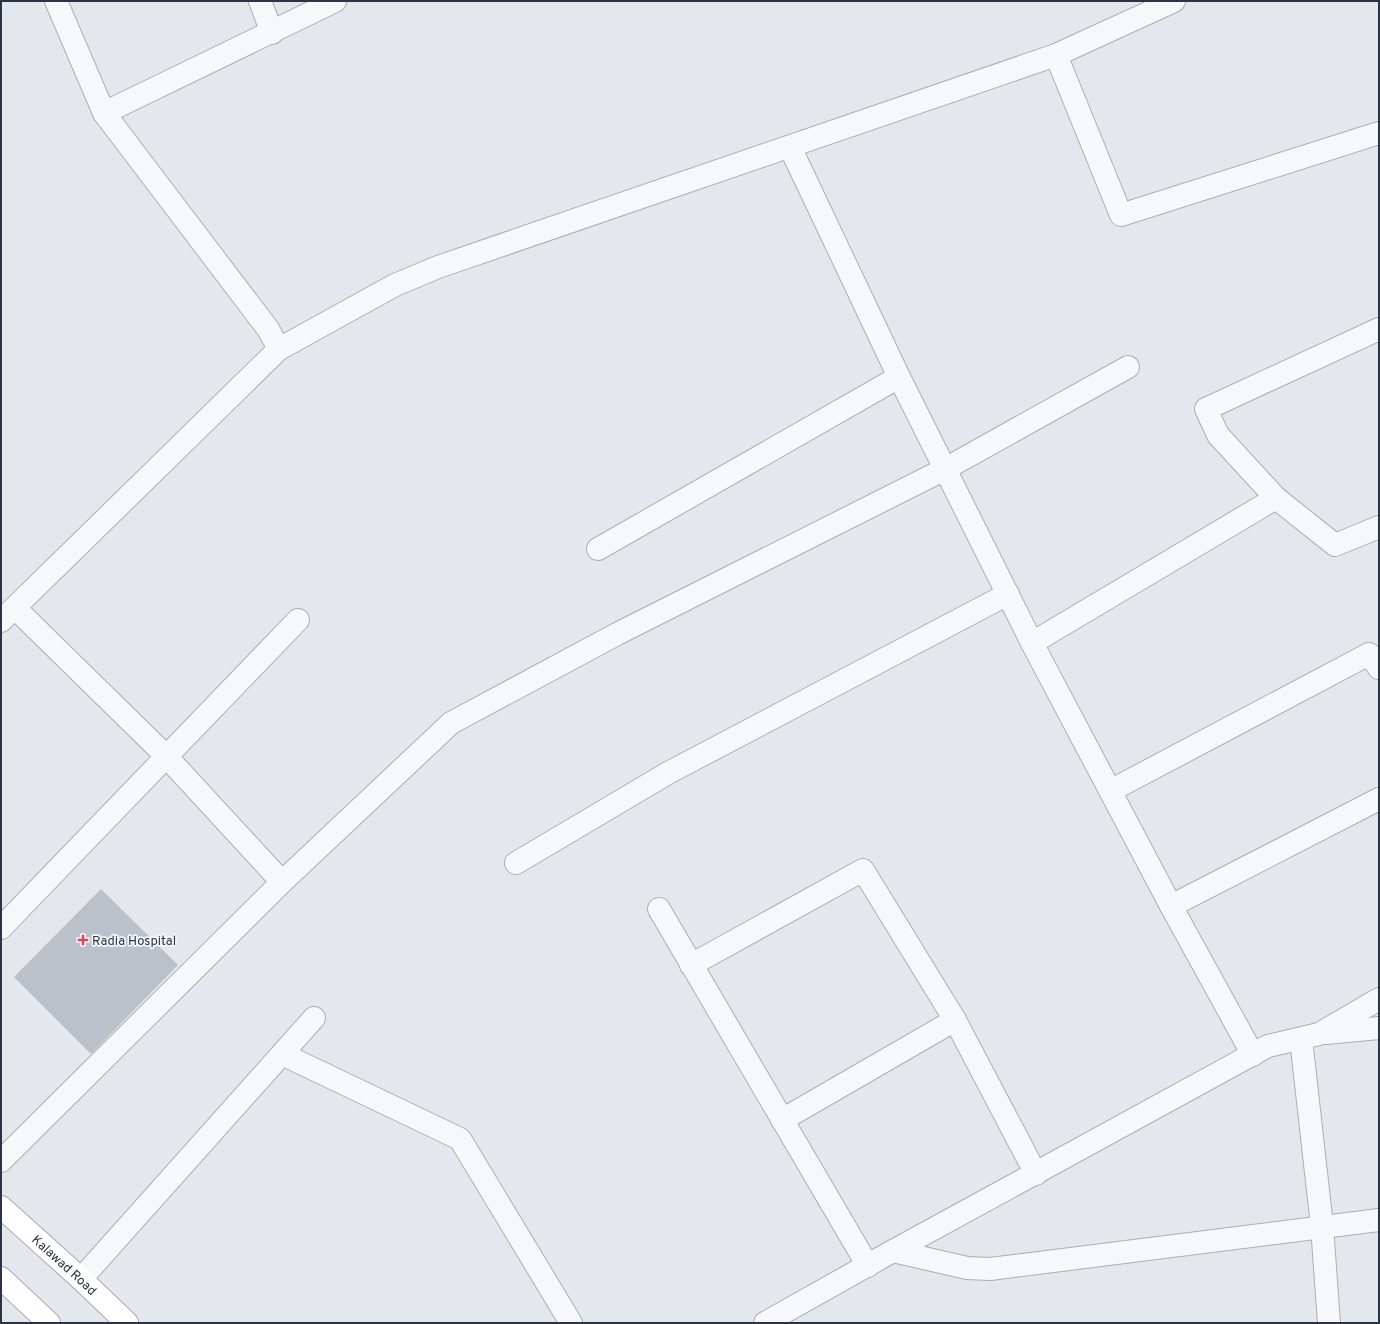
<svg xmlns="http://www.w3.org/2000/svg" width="1380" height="1324" viewBox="0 0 1380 1324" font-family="Overpass,sans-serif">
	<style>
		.building { fill: #bbc0ca }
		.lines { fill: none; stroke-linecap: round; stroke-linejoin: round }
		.minor-casing { stroke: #a9aeb7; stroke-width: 24 }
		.major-casing { stroke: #a3abb8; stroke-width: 24 }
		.minor { stroke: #f7f8fa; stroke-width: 22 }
		.major { stroke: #fff; stroke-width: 22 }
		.poi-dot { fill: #d1495b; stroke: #f4f6f9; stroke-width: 1.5 }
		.labels { text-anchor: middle; stroke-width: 3.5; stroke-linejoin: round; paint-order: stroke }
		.poi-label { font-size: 13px; fill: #2b3445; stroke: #f4f6f9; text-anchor: start }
		.street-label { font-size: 13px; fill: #2b3445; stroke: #f4f6f9 }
	</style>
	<rect width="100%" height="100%" fill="#e4e7ec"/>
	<polygon class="building" points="101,889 178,965 91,1054 14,977"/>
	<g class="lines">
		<g class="minor-casing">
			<g id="minor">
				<polyline points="56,1 104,113 268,329 279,349"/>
				<polyline points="260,1 272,33"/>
				<polyline points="1056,55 1121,215 1379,133"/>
				<polyline points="104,113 335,1"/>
				<polyline points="790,147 899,377 1032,643"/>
				<polyline points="1276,498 1218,435 1206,409 1379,329"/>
				<polyline points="598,549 899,377"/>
				<polyline points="15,608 166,756 282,882"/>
				<polyline points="1,621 279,349 395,285 438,267 1056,55 1174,1"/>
				<polyline points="1110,791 1369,654 1379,668"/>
				<polyline points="516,863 668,773 1008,594"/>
				<polyline points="1171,906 1379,799"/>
				<polyline points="659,909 868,1266"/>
				<polyline points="1,928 298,620"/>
				<polyline points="691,965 863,870 955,1020 1036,1174"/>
				<polyline points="1326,1033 1379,1028"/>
				<polyline points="1301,1039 1322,1226 1329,1323"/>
				<polyline points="282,1054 460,1139 571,1323"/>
				<polyline points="1253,1055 1171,906 1032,643 1276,498 1335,545 1379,527"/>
				<polyline points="782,1120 955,1020"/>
				<polyline points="1,1161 282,882 451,723 617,634 945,469 1128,367"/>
				<polyline points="893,1251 967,1268 990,1269 1379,1220"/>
				<polyline points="81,1279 314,1018"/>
				<polyline points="765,1323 893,1251 1268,1046 1319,1034 1379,999"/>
			</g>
		</g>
		<g class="major-casing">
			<g id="major">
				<path id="s1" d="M 1,1207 L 81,1279 L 127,1323"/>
				<polyline points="1,1278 49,1323"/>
			</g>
		</g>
		<use href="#minor" class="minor"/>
		<use href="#major" class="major"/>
	</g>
	<path class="poi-dot" d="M81 934h4v4h4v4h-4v4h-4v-4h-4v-4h4z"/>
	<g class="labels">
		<g class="poi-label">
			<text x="92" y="945">Radia Hospital</text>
		</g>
		<g class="street-label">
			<text dy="5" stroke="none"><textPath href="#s1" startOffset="86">Kalawad Road</textPath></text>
		</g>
	</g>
	<rect width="1380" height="1324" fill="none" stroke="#2b3445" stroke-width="4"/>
</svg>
